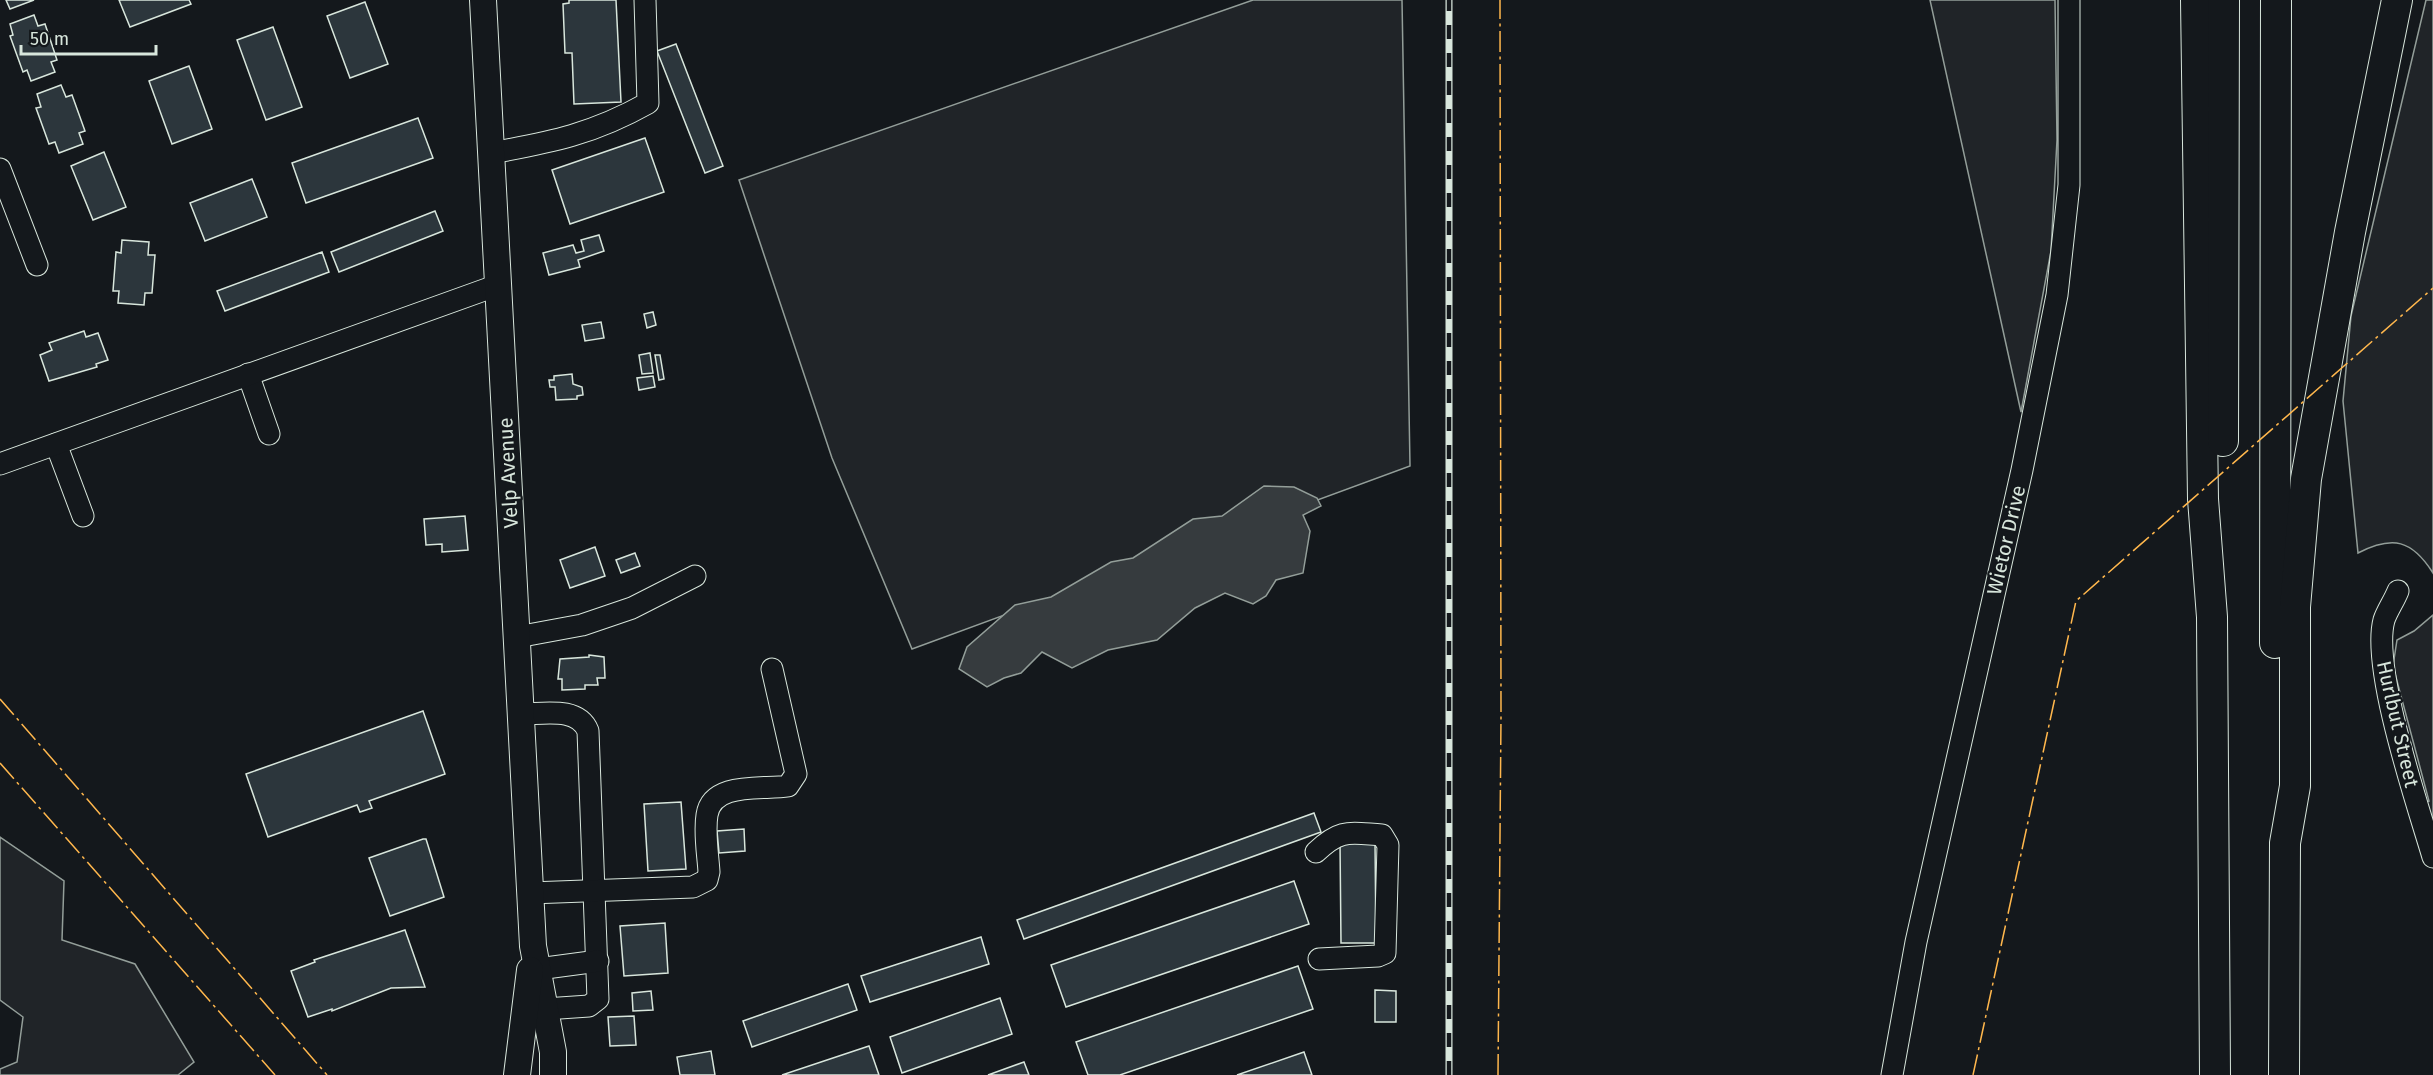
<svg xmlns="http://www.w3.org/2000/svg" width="2433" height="1075" viewBox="0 0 2433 1075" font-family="'Fira Sans',sans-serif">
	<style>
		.green { fill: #202428; stroke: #939e99; stroke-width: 1.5 }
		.water { fill: #363b3e; stroke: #939e99; stroke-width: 1.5 }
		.building { fill: #2c363c; stroke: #d8e6dc; stroke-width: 1.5 }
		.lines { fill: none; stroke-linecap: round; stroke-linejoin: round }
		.minor-casing { stroke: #d8e6dc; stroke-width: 23 }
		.major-casing { stroke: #d8e6dc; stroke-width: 28 }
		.highway-casing { stroke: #d8e6dc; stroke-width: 32 }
		.minor { stroke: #14181c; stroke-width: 21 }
		.major { stroke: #14181c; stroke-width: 26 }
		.highway { stroke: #14181c; stroke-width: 30 }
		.rail-casing { stroke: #d8e6dc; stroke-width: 7 }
		.rail { stroke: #14181c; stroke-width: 4.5; stroke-dasharray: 14; stroke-linecap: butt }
		.power { stroke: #ffb74d; stroke-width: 1.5; stroke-dasharray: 21 4.5 3 4.5; stroke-linecap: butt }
		.labels { text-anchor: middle; stroke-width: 4.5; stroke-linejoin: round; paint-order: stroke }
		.street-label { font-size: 20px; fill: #d8e6dc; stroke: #14181c }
	</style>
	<rect width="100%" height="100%" fill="#14181c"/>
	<g class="green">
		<polygon points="1253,0 1402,0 1410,466 912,649 832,458 739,180"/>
		<polygon points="1930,0 2055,0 2057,140 2051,251 2021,412"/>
		<path d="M 2426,0 L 2433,0 L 2433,573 C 2412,540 2393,535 2358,553 L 2343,401 L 2351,316 Z"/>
		<polygon points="2433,615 2433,830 2423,804 2429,801 2393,666 2397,640 2414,631"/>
		<polygon points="0,837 64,881 62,940 135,964 194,1062 178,1075 0,1075 0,1069 17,1062 23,1017 0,1000"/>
	</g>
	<polygon class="water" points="1264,486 1294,487 1317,498 1321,506 1303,515 1310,531 1303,573 1276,580 1266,596 1253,604 1225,593 1195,608 1157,640 1108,650 1072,668 1042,652 1021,673 1004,678 987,687 959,669 967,647 1015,605 1051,597 1111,562 1133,558 1193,519 1222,516"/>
	<g class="building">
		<polygon points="6,0 34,0 10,9"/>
		<polygon points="119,0 189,0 191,4 130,27"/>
		<polygon points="569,0 616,0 621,102 574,104 572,53 565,53 563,4 569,3"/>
		<polygon points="365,2 388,64 350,78 327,16"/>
		<polygon points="34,15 38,26 45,24 57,60 51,62 55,72 31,81 27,70 23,72 10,36 13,35 10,24"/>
		<polygon points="273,27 302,107 266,120 237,40"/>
		<polygon points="676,44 723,166 705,173 657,51"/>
		<polygon points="189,66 212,129 172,144 149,81"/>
		<polygon points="61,85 66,97 72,95 85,131 79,133 83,144 59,153 55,142 49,144 36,108 41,107 37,94"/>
		<polygon points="418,118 433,158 306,203 292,163"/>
		<polygon points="645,138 664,192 570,224 552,170"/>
		<polygon points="104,152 126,207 93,220 71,166"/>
		<polygon points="252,179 267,217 205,241 190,203"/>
		<polygon points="435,211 443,231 339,272 331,252"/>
		<polygon points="599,235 604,251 578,260 580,267 549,275 543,253 573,245 576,253 584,251 581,240"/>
		<polygon points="122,240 149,242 148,255 155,255 152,293 145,293 144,305 118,303 119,291 113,291 116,252 121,253"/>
		<polygon points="322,252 329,272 225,311 217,291"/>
		<polygon points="653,312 656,325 647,328 644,314"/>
		<polygon points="601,322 604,338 585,341 582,325"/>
		<polygon points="84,331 86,337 98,333 108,360 96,364 97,367 49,381 40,355 52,350 49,343"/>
		<polygon points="650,353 653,373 642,374 639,355"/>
		<polygon points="655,355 660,355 664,379 659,380"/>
		<polygon points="572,374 573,384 582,387 583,395 577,396 577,399 556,400 555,387 550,387 549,380 554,380 554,376"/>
		<polygon points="653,376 655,387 639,390 637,378"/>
		<polygon points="465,516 468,550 442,552 442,544 426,545 424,519"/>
		<polygon points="595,547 605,576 570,588 560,560"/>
		<polygon points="635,553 640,566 621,573 616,560"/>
		<polygon points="589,655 604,657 605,678 597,678 598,685 585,685 585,689 562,690 562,679 558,679 560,659 589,657"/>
		<polygon points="423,711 445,774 369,801 372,808 360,812 357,805 268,837 246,774"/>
		<polygon points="681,802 686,869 648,871 644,804"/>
		<polygon points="1314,813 1321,832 1024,939 1017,920"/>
		<polygon points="744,829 745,851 719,853 717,831"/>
		<polygon points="423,839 426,839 444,897 390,916 369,858"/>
		<polygon points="1340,842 1375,842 1376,943 1341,943"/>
		<polygon points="1294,881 1309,924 1066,1007 1051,965"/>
		<polygon points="665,923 668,973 624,976 620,926"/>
		<polygon points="405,930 425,987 391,988 332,1011 332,1009 308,1017 291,971 315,962 314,960"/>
		<polygon points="981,937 989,964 870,1002 861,976"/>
		<polygon points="1298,966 1313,1009 1120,1075 1088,1075 1076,1042"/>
		<polygon points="848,984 857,1010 752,1047 743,1021"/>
		<polygon points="1375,990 1396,991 1396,1022 1375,1022"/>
		<polygon points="651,991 653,1010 633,1011 632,993"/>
		<polygon points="1000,998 1012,1034 902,1073 890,1037"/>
		<polygon points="634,1016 636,1045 610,1046 608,1017"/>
		<polygon points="869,1046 879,1075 782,1075"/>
		<polygon points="711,1051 715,1075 680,1075 677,1057"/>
		<polygon points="1304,1052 1312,1075 1237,1075"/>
		<polygon points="1024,1062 1029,1075 988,1075"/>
	</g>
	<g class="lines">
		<g class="minor-casing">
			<g id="minor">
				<path d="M 491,153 C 552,142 593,134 648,103 L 645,0"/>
				<polyline points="0,169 37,265"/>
				<polyline points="248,374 269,434"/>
				<polyline points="56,444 83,516"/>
				<polyline points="0,464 498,285"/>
				<path d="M 2398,591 C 2394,601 2387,611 2384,620 C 2371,668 2418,806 2433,857"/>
				<polyline points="517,637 582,625 632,608 695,576"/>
				<path d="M 521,714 C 543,714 578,706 588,731 L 598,999 L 589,1006 L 545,1009"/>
				<path d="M 1316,852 C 1341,828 1350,833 1382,835 L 1388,845 L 1385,953 L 1378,956 L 1319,959"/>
				<path d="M 530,893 L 693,887 L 707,880 L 709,872 C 708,855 704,833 707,815 C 712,781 763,790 788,786 L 796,774 L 772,669"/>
				<polyline points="538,969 598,961"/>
				<polyline points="1892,1075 1916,942 2022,470 2057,295 2069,185 2069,0"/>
			</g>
		</g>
		<g class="major-casing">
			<g id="major">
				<polyline points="483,0 533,946 553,1052 553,1075"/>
				<polyline points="517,1075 530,970"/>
			</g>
		</g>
		<g class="highway-casing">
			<g id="highway">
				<polyline points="2196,0 2203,499 2212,617 2215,1075"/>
				<polyline points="2223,441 2224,0"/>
				<polyline points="2275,643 2276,0"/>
				<polyline points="2284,1075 2285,843 2295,786 2295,607 2306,479 2350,232 2397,0"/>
			</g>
		</g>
		<use href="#minor" class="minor"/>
		<use href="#major" class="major"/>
		<use href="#highway" class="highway"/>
		<g class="rail-casing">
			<polyline id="rail" points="1449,1075 1449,0"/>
		</g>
		<use href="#rail" class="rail"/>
		<g class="power">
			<polyline points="0,699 327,1075"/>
			<polyline points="0,763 275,1075"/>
			<polyline points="1498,1075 1501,717 1500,0"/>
			<polyline points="1973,1075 2076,601 2433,288"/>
		</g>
	</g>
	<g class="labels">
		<g class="street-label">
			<text transform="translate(508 473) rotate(-93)" y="7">Velp Avenue</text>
			<text transform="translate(2006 540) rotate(-77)" y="7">Wietor Drive</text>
			<text transform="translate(2398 724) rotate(77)" y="7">Hurlbut Street</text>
		</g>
	</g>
	<path d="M21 45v9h135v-9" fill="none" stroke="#d8e6dc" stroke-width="3"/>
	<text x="30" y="45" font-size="18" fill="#d8e6dc" stroke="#14181c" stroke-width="4.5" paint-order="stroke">50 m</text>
</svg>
